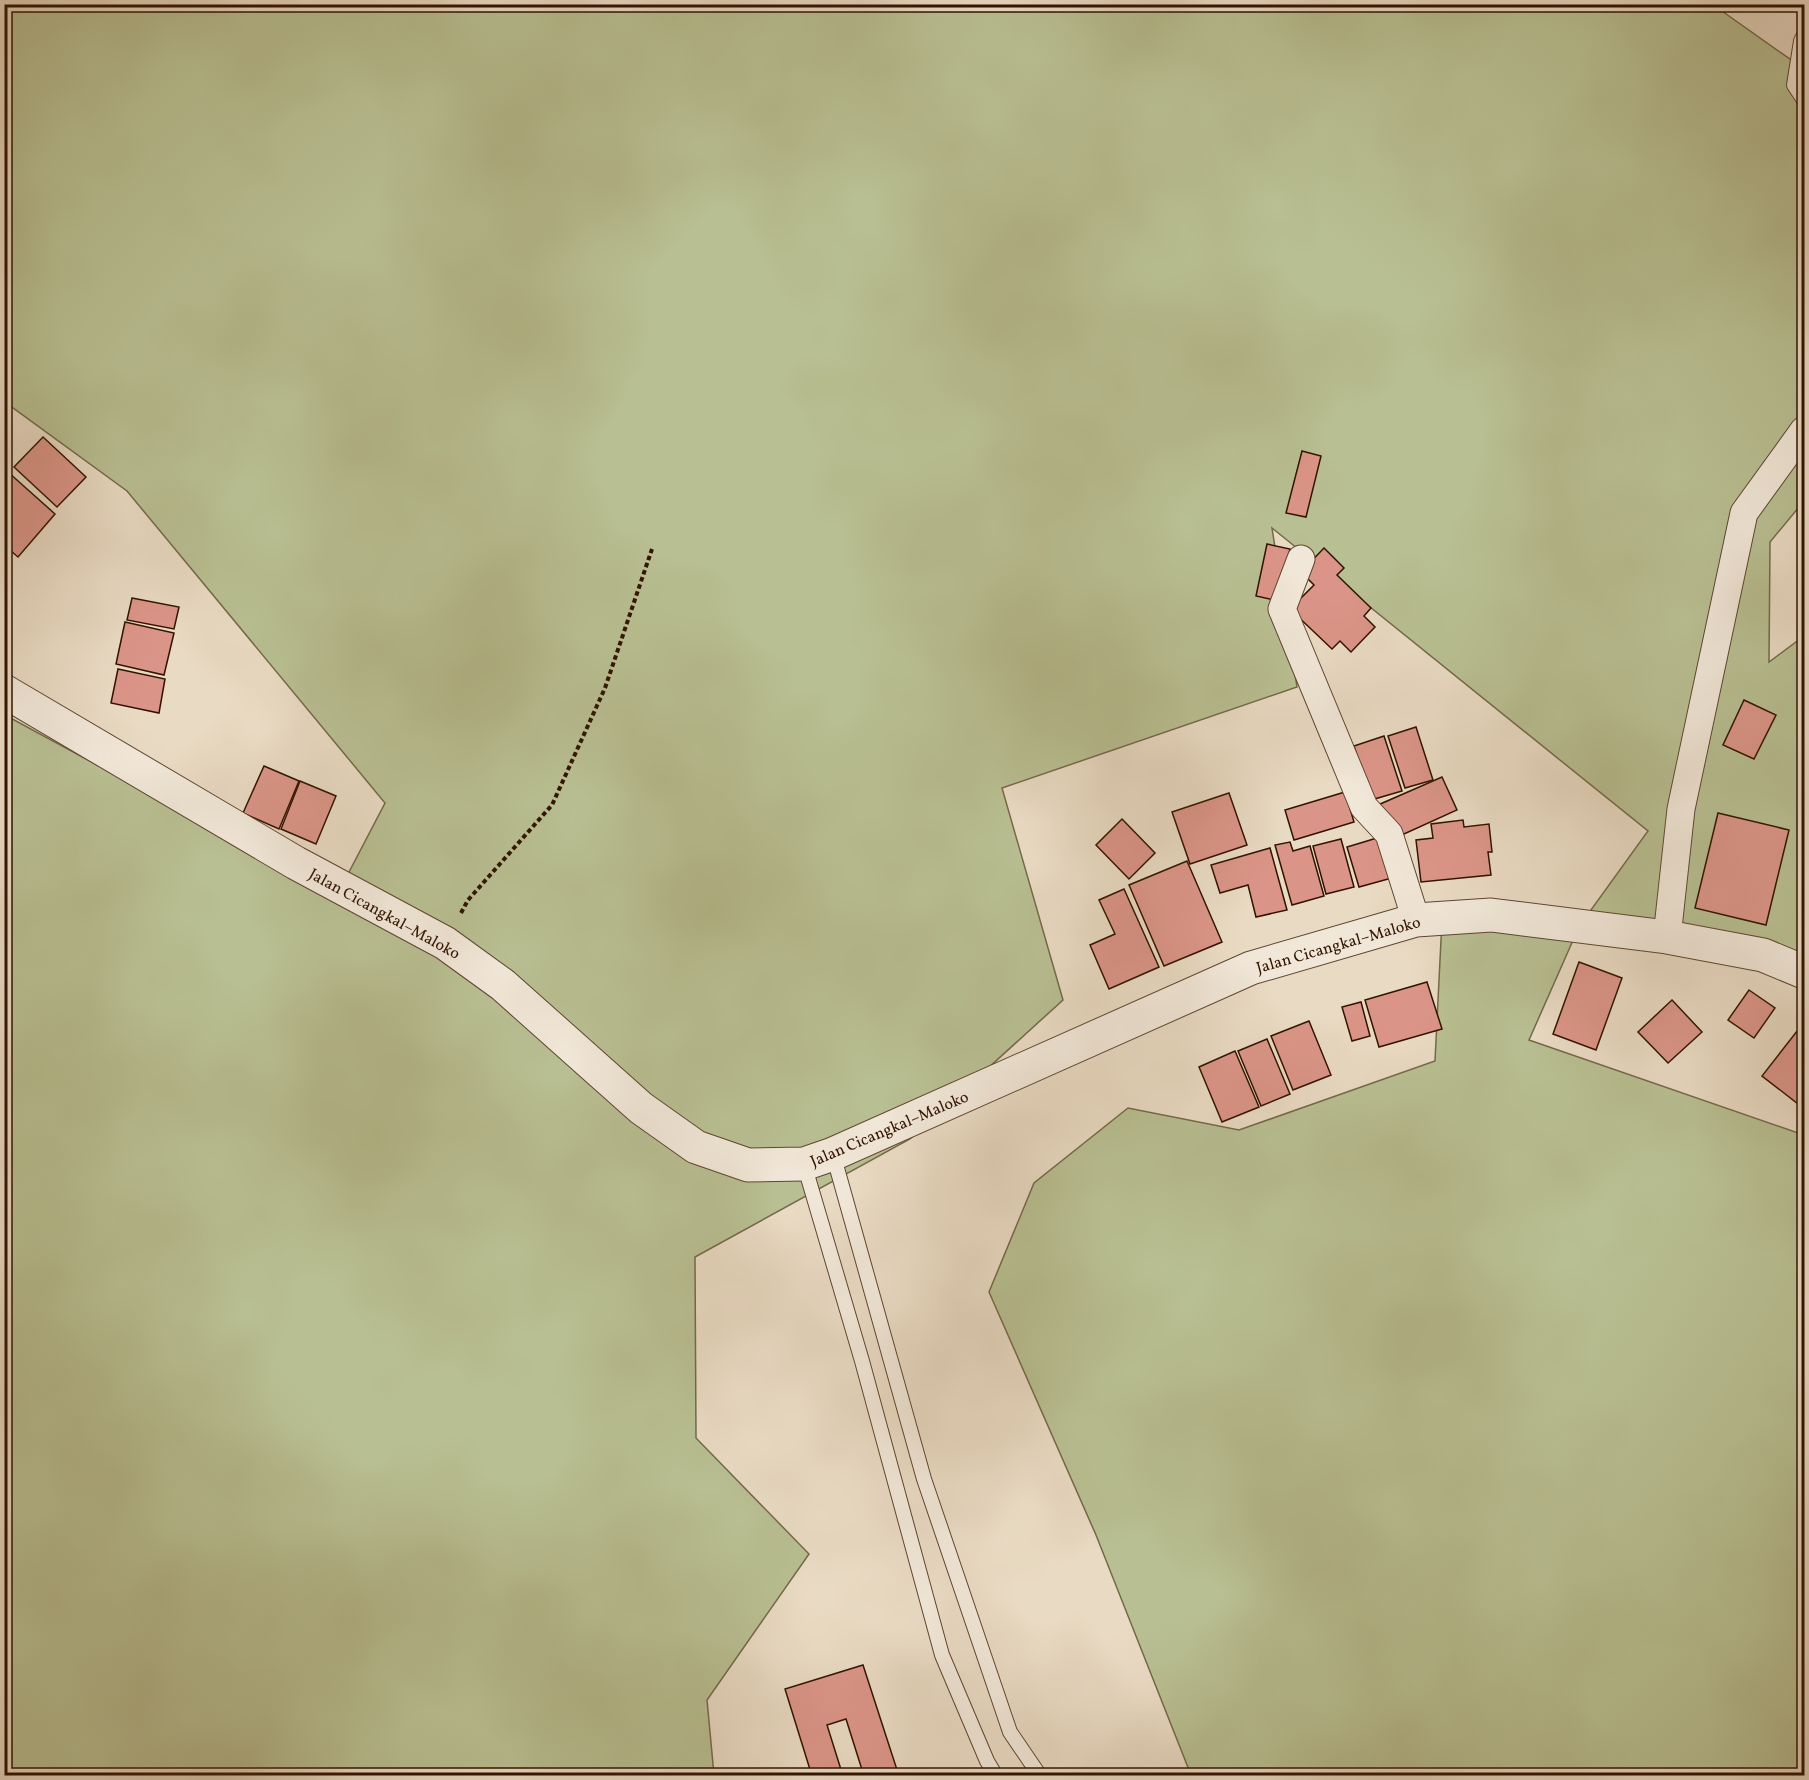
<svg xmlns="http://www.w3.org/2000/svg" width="1809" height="1780" viewBox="0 0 1809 1780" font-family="Vollkorn,serif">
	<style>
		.green { fill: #b8bf92; stroke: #746949; stroke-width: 1.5 }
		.building { fill: #db9588; stroke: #311300; stroke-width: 1.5 }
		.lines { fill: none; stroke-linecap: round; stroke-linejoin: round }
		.service-casing { stroke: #5f4531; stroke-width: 16 }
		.minor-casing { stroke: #5f4531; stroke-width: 29 }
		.tertiary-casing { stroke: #5f4531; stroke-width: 35 }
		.path { stroke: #311300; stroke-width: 4; stroke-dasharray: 4.5 3; stroke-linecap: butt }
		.service { stroke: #f1e7d8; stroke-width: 14 }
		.minor { stroke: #f1e7d8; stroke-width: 27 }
		.tertiary { stroke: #f1e7d8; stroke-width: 33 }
		.labels { text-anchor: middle; stroke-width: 4.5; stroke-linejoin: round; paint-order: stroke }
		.street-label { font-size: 16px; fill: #311300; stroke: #f1e7d8 }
	</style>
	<rect width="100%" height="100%" fill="#e9dac3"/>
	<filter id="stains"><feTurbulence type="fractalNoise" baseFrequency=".00333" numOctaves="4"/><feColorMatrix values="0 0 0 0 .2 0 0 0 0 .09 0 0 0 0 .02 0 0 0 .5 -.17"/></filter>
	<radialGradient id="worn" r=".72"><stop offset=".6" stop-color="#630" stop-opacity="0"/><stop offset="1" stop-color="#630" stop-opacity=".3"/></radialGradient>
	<polygon class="green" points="1712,4 1804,69 1804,501 1770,542 1769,662 1804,636 1804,963 1578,929 1529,1040 1804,1135 1804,1775 1191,1775 1096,1535 989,1292 1034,1183 1128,1108 1239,1130 1435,1061 1442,920 1578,928 1648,831 1272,528 1297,687 1002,788 1063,1000 910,1139 695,1257 696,1438 809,1554 707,1700 714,1775 5,1775 5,715 337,895 385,803 127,491 5,402 4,5"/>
	<g class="building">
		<polygon points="43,437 86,477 57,507 14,467"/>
		<polygon points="1302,451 1321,456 1306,517 1286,513"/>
		<polygon points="8,472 55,514 18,557 4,545 4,517 11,510 4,505 4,476"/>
		<polygon points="1267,544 1290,549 1279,601 1256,596"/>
		<polygon points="1324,548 1344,568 1337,575 1371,608 1364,616 1375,627 1351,652 1340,641 1332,649 1290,609 1314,585 1301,572"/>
		<polygon points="132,598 179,607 174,629 127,620"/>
		<polygon points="125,622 174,633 164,675 116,664"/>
		<polygon points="118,669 165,679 159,713 111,703"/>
		<polygon points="1744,700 1776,715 1754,759 1723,745"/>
		<polygon points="1416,727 1433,780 1405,788 1388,736"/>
		<polygon points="1384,736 1402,791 1371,800 1354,746"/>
		<polygon points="264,766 299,781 279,829 243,813"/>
		<polygon points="1442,777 1457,810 1393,839 1378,805"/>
		<polygon points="300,781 336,796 316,844 281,829"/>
		<polygon points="1345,792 1354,822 1294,840 1285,810"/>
		<polygon points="1229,793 1247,845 1190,864 1172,812"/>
		<polygon points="1718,813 1789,830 1766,925 1695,908"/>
		<polygon points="1122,819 1155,853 1129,879 1096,845"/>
		<polygon points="1463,820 1464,827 1489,824 1492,852 1488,852 1491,875 1421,882 1416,840 1433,838 1431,824"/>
		<polygon points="1387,835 1399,876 1359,887 1347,847"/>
		<polygon points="1341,839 1354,887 1326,894 1313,846"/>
		<polygon points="1290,842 1293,851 1310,846 1324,896 1292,905 1275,845"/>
		<polygon points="1270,848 1287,910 1256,917 1248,885 1220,893 1211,865"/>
		<polygon points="1187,861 1222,942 1164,966 1129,885"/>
		<polygon points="1124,889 1159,967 1109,989 1090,945 1115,934 1099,900"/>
		<polygon points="1579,962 1622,978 1596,1050 1553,1034"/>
		<polygon points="1427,982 1442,1029 1379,1047 1365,1000"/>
		<polygon points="1749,990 1775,1008 1754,1038 1728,1020"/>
		<polygon points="1672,1000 1702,1032 1668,1063 1638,1032"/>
		<polygon points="1361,1002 1370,1036 1352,1041 1342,1007"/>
		<polygon points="1309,1021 1331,1075 1293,1090 1271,1036"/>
		<polygon points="1801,1026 1804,1028 1804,1103 1802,1107 1762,1076"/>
		<polygon points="1267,1039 1290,1094 1261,1106 1238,1051"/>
		<polygon points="1235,1051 1259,1107 1222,1122 1199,1067"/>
		<polygon points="863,1665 899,1776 864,1776 846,1719 827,1725 843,1776 812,1776 785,1689"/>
	</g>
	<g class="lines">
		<g class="service-casing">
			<g id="service">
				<polyline points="1804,35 1801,41 1794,85 1804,100"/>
				<polyline points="833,1154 924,1479 1010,1732 1040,1776"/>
				<polyline points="804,1164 862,1361 942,1655 987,1761 996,1776"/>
			</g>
		</g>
		<g class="minor-casing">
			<g id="minor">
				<polyline points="1301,559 1282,609 1364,807 1389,834 1416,920"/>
				<polyline points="1667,937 1681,809 1744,513 1804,430"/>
			</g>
		</g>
		<g class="tertiary-casing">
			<polyline id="tertiary" points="4,691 296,863 445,943 503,985 641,1108 696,1147 748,1165 804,1164 833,1154 1251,968 1416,920 1491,915 1667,937 1763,955 1804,972"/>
		</g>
		<polyline class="path" points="461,913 468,900 552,805 605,688 652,549"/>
		<use href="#service" class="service"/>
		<use href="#minor" class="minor"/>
		<use href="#tertiary" class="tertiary"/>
	</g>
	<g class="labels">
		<g class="street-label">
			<text transform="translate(385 913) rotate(29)" y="6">Jalan Cicangkal–Maloko</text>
			<text transform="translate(1338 944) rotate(-16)" y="6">Jalan Cicangkal–Maloko</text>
			<text transform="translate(889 1128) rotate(-23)" y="6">Jalan Cicangkal–Maloko</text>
		</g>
	</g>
	<rect width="1809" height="1780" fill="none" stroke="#e9dac3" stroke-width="24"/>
	<rect x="6" y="6" width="1797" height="1768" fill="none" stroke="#311300" stroke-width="3"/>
	<rect x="12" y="12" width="1785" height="1756" fill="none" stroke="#311300" stroke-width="1.5"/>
	<rect width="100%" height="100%" filter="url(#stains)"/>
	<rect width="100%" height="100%" fill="url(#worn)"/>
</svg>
